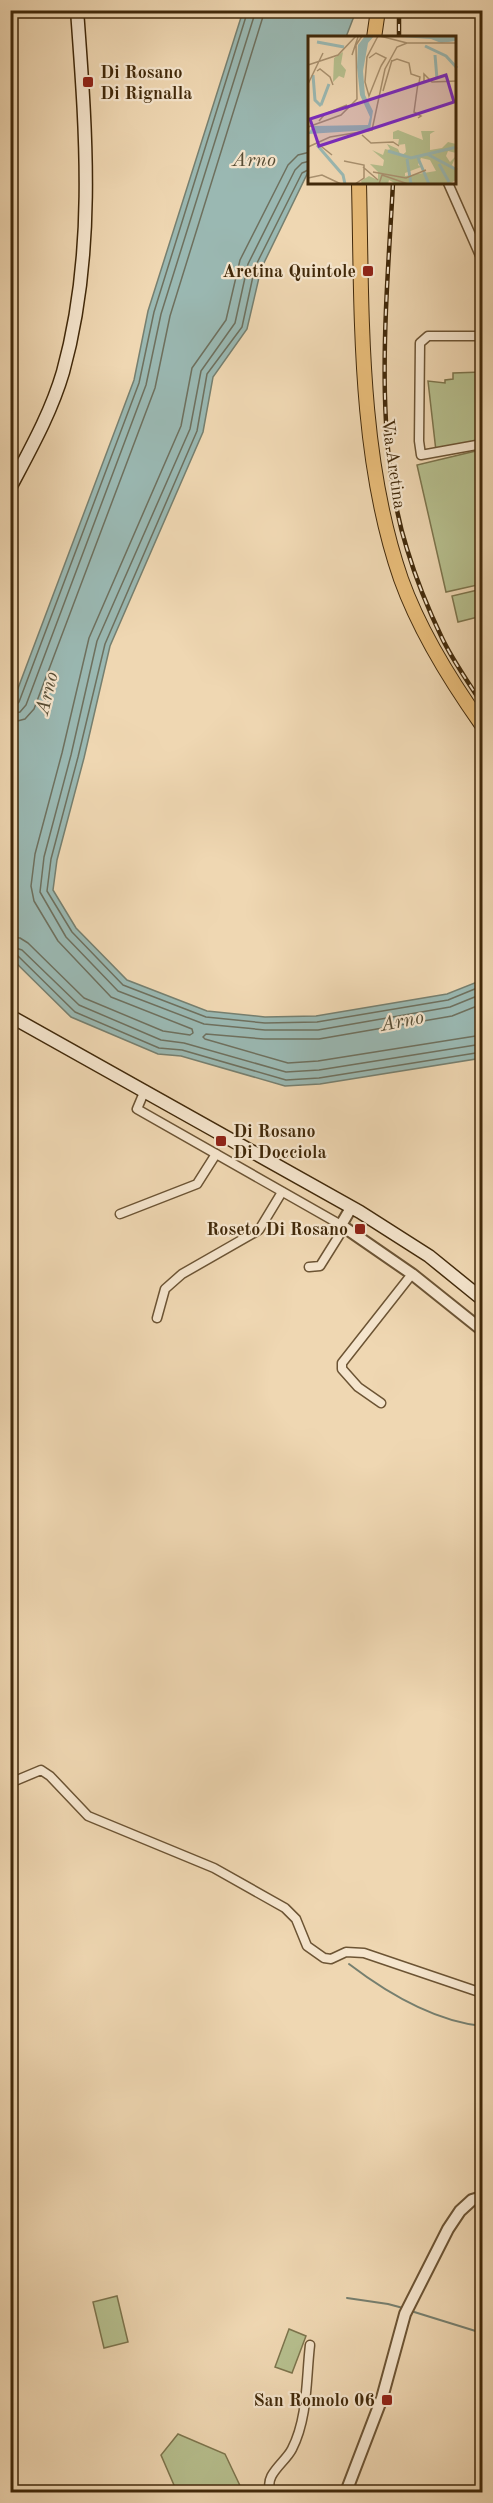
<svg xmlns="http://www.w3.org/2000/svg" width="493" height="2503" viewBox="0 0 493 2503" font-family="'Old Standard TT',serif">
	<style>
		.green { fill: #b6bf8e; stroke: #7c744c; stroke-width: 1.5 }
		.water { fill: #9ab8b2; stroke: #767f6f; stroke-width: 1.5 }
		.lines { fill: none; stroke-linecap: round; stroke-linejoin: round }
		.shore { stroke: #6e705e; stroke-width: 1.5 }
		.stream { stroke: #767f6f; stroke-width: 2 }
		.minor-casing { stroke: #6c5434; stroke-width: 11 }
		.tertiary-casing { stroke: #6c5434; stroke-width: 14 }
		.secondary-casing { stroke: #41290a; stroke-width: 15 }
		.primary-casing { stroke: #41290a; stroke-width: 16 }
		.minor { stroke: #f5e5cd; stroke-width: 8 }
		.tertiary { stroke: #f5e5cd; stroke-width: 10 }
		.secondary { stroke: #f5e5cd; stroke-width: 12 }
		.primary { stroke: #e8bc79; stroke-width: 14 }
		.rail-casing { stroke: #41290a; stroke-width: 4.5 }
		.rail { stroke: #f5e5cd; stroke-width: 2; stroke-dasharray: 7; stroke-linecap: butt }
		.poi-dot { fill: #8f2418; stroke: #f5e5cd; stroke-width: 2 }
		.labels { text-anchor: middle; stroke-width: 4.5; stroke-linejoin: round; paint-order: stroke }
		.poi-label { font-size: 18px; font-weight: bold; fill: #41290a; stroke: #f5e5cd; text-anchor: end }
		.street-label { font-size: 18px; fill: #41290a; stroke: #f5e5cd }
		.water-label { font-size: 20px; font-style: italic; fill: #574d34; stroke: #f5e5cd }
		.inset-river { fill: none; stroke: #9ab8b2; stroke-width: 3 }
		.inset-road { fill: none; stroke: #a9916f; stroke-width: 1.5 }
		.view { fill: #7b2cbf; fill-opacity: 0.15; stroke: #7b2cbf; stroke-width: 3 }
		.inset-edge { fill: none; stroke: #41290a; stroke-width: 3 }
	</style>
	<rect width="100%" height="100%" fill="#efd7b2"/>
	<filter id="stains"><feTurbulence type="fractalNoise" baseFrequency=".00333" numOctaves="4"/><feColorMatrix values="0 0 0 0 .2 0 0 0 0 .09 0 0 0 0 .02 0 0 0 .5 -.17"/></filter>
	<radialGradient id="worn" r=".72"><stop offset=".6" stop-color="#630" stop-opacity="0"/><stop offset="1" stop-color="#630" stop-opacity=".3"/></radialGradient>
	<g class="green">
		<polygon points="482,372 482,442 436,451 428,381 445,383 445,380 453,379 453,373"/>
		<polygon points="480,450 482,459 482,584 446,592 417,465"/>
		<polygon points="482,589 482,616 458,622 452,596"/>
		<polygon points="117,2296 128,2342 104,2348 93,2302"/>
		<polygon points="289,2329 306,2336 292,2373 275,2367"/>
		<polygon points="178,2434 225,2454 243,2492 177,2492 161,2455"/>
	</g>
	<polygon class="water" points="243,11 356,11 346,37 310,38 310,168 261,269 247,329 213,377 203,432 110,646 84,758 57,860 53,890 76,928 127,980 207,1011 265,1017 316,1016 447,994 482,980 482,1058 320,1084 285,1086 181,1056 158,1054 71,1017 10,957 11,707 134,380 148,311"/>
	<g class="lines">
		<g class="shore">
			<polyline points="310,161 302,163 295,170 248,264 235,323 201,371 190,429 97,641 71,755 44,857 40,892 66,937 118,991 204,1024 265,1030 318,1030 450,1007 482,994"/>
			<polyline points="310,169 302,173 255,267 242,327 207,374 197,431 105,644 78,757 51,859 47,891 72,932 123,985 206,1017 265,1023 317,1022 448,1000 482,986"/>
			<polyline points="10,706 15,706 19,702 139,383 154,312 248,10"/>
			<polyline points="10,714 20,712 26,705 146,385 161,314 256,10"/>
			<polyline points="10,723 25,719 34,709 155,388 170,316 265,10"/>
			<polyline points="10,937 20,938 28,943 84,998 163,1031 190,1035 193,1033 192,1029 111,997 58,941 34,901 31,886 35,854 62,753 89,638 181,426 192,368 226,320 240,260 288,165 298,155 310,152"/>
			<polyline points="10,946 22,950 79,1005 161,1040 184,1043 286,1072 319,1070 482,1044"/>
			<polyline points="10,953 17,955 75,1012 159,1048 182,1050 286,1080 319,1078 482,1052"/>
			<polyline points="482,1004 452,1016 319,1039 264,1039 206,1034 203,1037 205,1039 288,1063 318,1061 482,1035"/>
		</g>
		<g class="stream">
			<path d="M 349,1964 C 387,1993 434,2021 482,2026"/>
			<polyline points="347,2298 388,2304 403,2308"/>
			<polyline points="411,2311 482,2333"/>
		</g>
		<g class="minor-casing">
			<g id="minor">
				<polyline points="448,183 482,260"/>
				<polyline points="482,336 428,336 420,343 419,441 421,455 482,444"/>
				<polyline points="145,1090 137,1109 341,1225 340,1234 320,1266 309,1267"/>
				<polyline points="120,1214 197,1184 216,1154"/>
				<polyline points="157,1318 165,1289 182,1274 259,1230 282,1192"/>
				<polyline points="381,1403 358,1387 342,1369 342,1363 412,1274"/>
				<polyline points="10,1783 41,1770 50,1776 88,1816 214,1868 285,1908 296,1919 307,1946 324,1958 331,1959 346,1952 364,1953 482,1993"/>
				<path d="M 271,2492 C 263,2475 285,2463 292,2449 C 308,2418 306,2379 310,2345"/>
			</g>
		</g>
		<g class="tertiary-casing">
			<g id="tertiary">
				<polyline points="351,1208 341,1225 412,1274 482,1330"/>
				<polyline points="346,2492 382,2398 405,2314 448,2229 460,2211 472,2200 482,2197"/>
			</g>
		</g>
		<g class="secondary-casing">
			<g id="secondary">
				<path d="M 10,488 C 30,450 51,413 63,372 C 96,253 86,132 77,10"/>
				<polyline points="10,1016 360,1212 429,1256 482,1299"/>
			</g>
		</g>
		<g class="primary-casing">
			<g id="primary">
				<polyline points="374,38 378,10"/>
				<path d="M 359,183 C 362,313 358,455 401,579 C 420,632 450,680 482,725"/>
			</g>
		</g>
		<use href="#minor" class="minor"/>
		<use href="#tertiary" class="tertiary"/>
		<use href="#secondary" class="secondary"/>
		<use href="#primary" class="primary"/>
		<g class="rail-casing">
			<g id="rail">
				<polyline points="399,10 399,38"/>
				<path d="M 393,183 C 387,298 372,439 407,549 C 416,579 429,611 442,638 C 453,661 469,683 482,704"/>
			</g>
		</g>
		<use href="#rail" class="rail"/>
	</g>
	<g class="poi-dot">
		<rect x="82" y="76" width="12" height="12" rx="3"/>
		<rect x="362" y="265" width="12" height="12" rx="3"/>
		<rect x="215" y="1135" width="12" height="12" rx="3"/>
		<rect x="354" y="1223" width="12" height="12" rx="3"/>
		<rect x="381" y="2394" width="12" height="12" rx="3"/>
	</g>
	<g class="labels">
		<g class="poi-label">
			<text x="100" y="78" text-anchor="start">Di Rosano<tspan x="100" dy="21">Di Rignalla</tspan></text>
			<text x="356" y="277">Aretina Quintole</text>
			<text x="233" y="1137" text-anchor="start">Di Rosano<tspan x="233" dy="21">Di Docciola</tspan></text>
			<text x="348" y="1235">Roseto Di Rosano</text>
			<text x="375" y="2406">San Romolo 06</text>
		</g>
		<g class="street-label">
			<text transform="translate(394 464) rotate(82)" y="6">Via Aretina</text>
		</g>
		<g class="water-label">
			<text x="254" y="166">Arno</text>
			<text transform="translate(46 693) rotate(-76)" y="7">Arno</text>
			<text transform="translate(402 1020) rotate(-11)" y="7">Arno</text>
		</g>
	</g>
	<g transform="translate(308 36)">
		<rect width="148" height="148" fill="#efd7b2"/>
		<path d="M 35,16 L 33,28 L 38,34 L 36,42 L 31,40 L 25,46 L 26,22 ZM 90,94 L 115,104 L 113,95 L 127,95 L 122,98 L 122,114 L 134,112 L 140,106 L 148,108 L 148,117 L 140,115 L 138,120 L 142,126 L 148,120 L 144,129 L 148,133 L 148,144 L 141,148 L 88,148 L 81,144 L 80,148 L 54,148 L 53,145 L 61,140 L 70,144 L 70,136 L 62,128 L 75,130 L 76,124 L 64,114 L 75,119 L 77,113 L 81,114 L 82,113 L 79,108 L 90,113 L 93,120 L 98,116 L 97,108 L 90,109 L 91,103 L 85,103 L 85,96 ZM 113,122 L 122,124 L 128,135 L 97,140 L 97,137 L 113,131 L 110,129 Z" fill="#b6bf8e" fill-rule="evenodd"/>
		<path d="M 57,0 L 66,0 L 60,7 L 55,35 L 57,59 L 65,75 L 62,94 L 0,98 L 5,90 L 60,89 L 62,81 L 52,59 L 49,31 L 50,9 ZM 77,0 L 148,0 L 148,5 L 133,7 L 123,3 Z" fill="#9ab8b2"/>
		<path class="inset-river" d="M 9,6 L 36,11M 117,10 L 138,20 L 149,32M 127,19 L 129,43M 5,39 L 7,64 L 13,70M 13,69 L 21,48M 9,109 L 35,139 L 37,148M 80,115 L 103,122 L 149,111M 119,118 L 149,134M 110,122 L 121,148M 99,123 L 103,148M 131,128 L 141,146"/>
		<path class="inset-road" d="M 70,0 L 59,21 L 57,46 L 61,60 L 73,30M 72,0 L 99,7M 44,19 L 50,1M 61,22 L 68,17 L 78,22 L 73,30M 84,25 L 89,23 L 101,27 L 103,38 L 112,41 L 111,47 L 116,46 L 116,38 L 124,46 L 149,45M 0,29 L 30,19 L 48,0M 9,35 L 12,33 L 22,41 L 25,49M 0,48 L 15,17M 75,55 L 84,24M 110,82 L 113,80 L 106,76 L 110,47M 11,85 L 17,78 L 39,69M 0,91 L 33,79 L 49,63 L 48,9 L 54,0M 54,99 L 63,107 L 85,106 L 91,110M 9,107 L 24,119M 0,111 L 22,101 L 64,94 L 77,33 L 89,11 L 99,7 L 149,7M 36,125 L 56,129 L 56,142 L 47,148M 55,131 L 70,144M 65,136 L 98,142 L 118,134M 0,142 L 14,139 L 33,148M 71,148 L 74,139 L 100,148"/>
		<path class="view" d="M 138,39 L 146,66 L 11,110 L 2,83 Z"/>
		<rect width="148" height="148" class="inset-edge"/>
	</g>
	<rect width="493" height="2503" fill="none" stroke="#efd7b2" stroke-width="36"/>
	<rect x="12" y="12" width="469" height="2479" fill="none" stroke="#41290a" stroke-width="3"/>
	<rect x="18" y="18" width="457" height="2467" fill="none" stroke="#41290a" stroke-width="1.5"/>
	<rect width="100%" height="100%" filter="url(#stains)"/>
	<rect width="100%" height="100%" fill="url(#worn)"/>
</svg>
